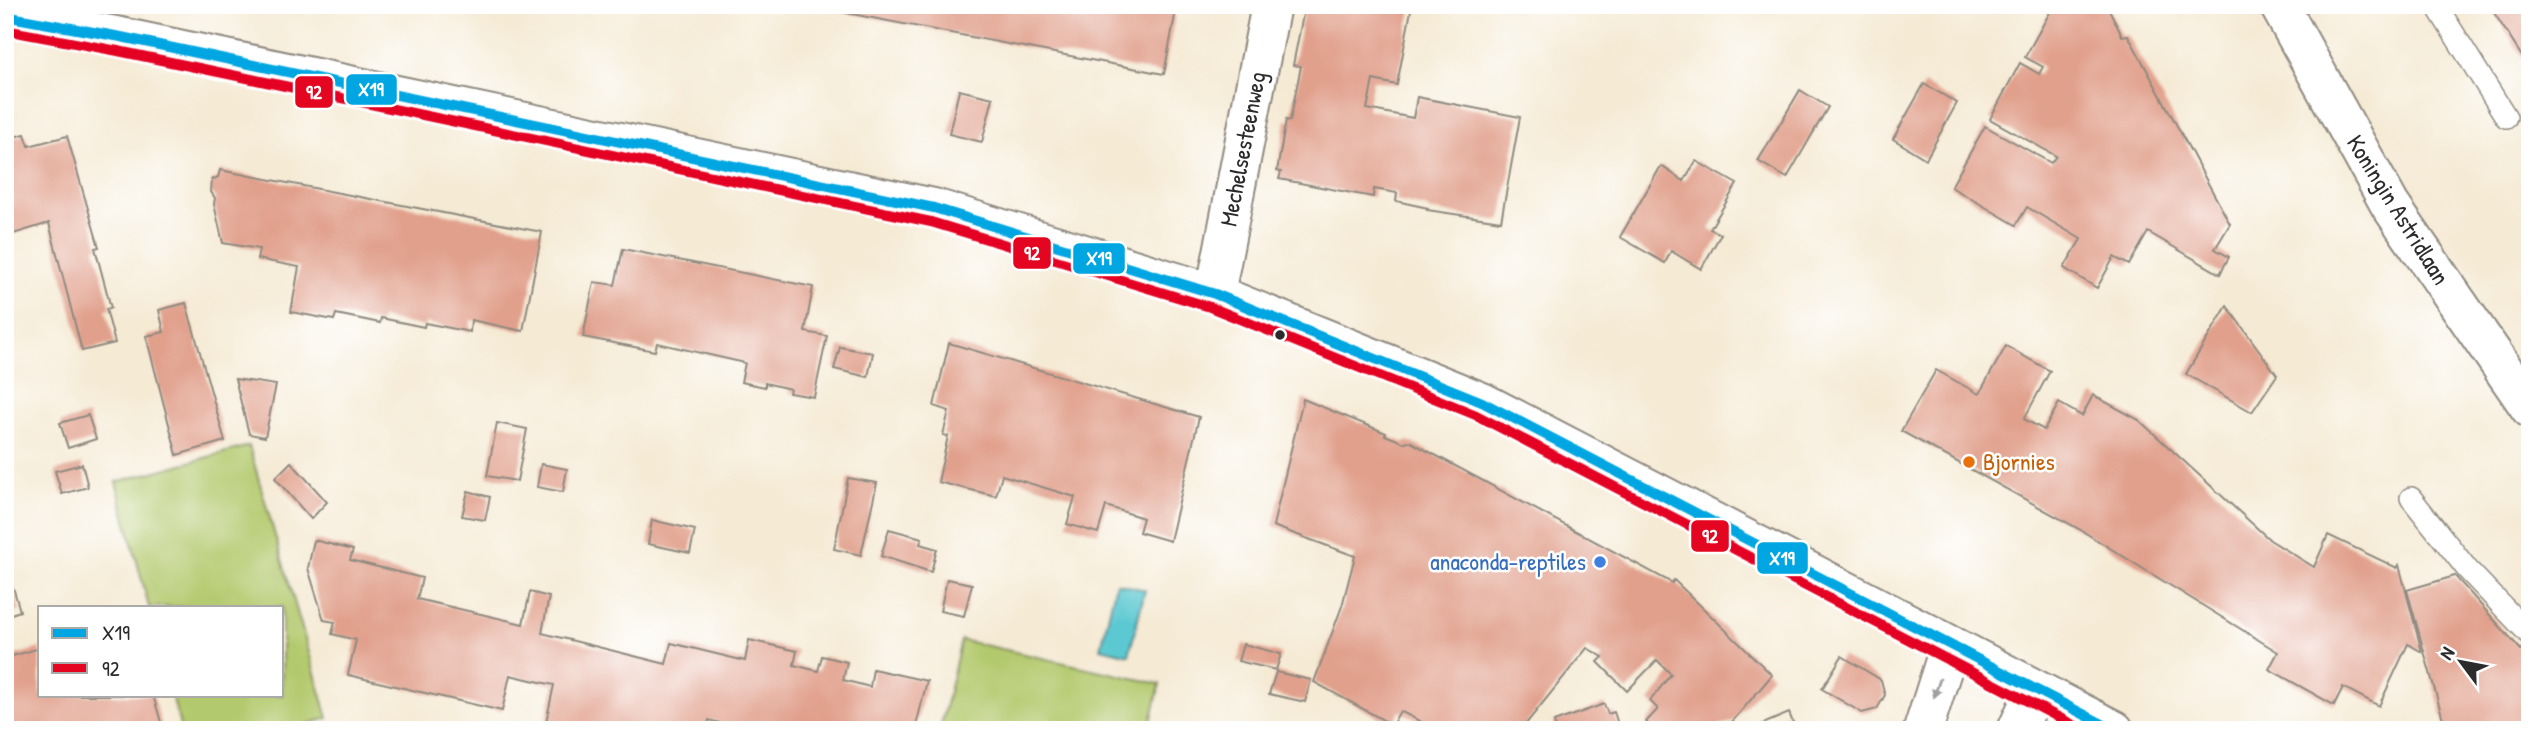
<svg xmlns="http://www.w3.org/2000/svg" width="2535" height="735" viewBox="0 0 2535 735" font-family="'Patrick Hand',sans-serif">
	<style>
		.green { fill: #b3c96d; stroke: #6f7a4c; stroke-width: 2 }
		.water { fill: #5bc8d1; stroke: #437a7e; stroke-width: 2 }
		.building { fill: #e1a08c }
		.lines { fill: none; stroke-linecap: round; stroke-linejoin: round }
		.lane-casing { stroke: #908a80; stroke-width: 24 }
		.street-casing { stroke: #908a80; stroke-width: 42 }
		.secondary-casing { stroke: #908a80; stroke-width: 42 }
		.primary-casing { stroke: #908a80; stroke-width: 42 }
		.lane { stroke: #fff; stroke-width: 21 }
		.street { stroke: #fff; stroke-width: 38 }
		.secondary { stroke: #fff; stroke-width: 38 }
		.primary { stroke: #fff; stroke-width: 38 }
		.bus-1-casing { stroke: #fff; stroke-width: 16 }
		.bus-2-casing { stroke: #fff; stroke-width: 16 }
		.bus-1 { stroke: #00a6e2; stroke-width: 10 }
		.bus-2 { stroke: #e40521; stroke-width: 10 }
		.oneway { fill: #a0a0a0 }
		.bus-dot { fill: #2b2b2b; stroke: #fff; stroke-width: 2.5 }
		.food-dot { fill: #e8710a; stroke: #fff; stroke-width: 2.5 }
		.shop-dot { fill: #3f7fe0; stroke: #fff; stroke-width: 2.5 }
		.labels { text-anchor: middle; stroke-width: 5; stroke-linejoin: round; paint-order: stroke }
		.street-label { font-size: 24px; fill: #2b2b2b; stroke: #fff }
		.food-label { font-size: 24px; fill: #c56008; stroke: #fff; text-anchor: start }
		.shop-label { font-size: 24px; fill: #366cbe; stroke: #fff; text-anchor: end }
		.line-badge { stroke: #fff; stroke-width: 2.5 }
		.badge-label { font-size: 19px; text-anchor: middle; font-weight: bold; fill: #fff }
	</style>
	<rect width="100%" height="100%" fill="#fff"/>
	<filter id="ink" filterUnits="userSpaceOnUse"><feTurbulence type="fractalNoise" baseFrequency=".0143" numOctaves="2"/><feDisplacementMap in="SourceGraphic" scale="14" xChannelSelector="R" yChannelSelector="G"/><feConvolveMatrix kernelMatrix="1 2 1 2 8 2 1 2 1" color-interpolation-filters="sRGB"/></filter>
	<filter id="wash" filterUnits="userSpaceOnUse"><feTurbulence type="fractalNoise" baseFrequency=".00686" numOctaves="4" result="noise"/><feDisplacementMap in="SourceGraphic" scale="28" xChannelSelector="R" yChannelSelector="G"/><feGaussianBlur stdDeviation="1.57" result="paint"/><feColorMatrix in="noise" values="0 0 0 0 0 0 0 0 0 0 0 0 0 0 0 0 0 1.4 0 .05"/><feComposite in="paint" operator="in"/></filter>
	<g filter="url(#wash)">
		<rect width="100%" height="100%" fill="#f5ead4"/>
		<g class="green">
			<polygon points="249,446 328,718 287,730 181,730 172,695 282,695 282,607 149,607 116,482"/>
			<polygon points="961,640 1160,684 1149,730 940,730"/>
		</g>
		<polygon class="water" points="1116,583 1145,590 1129,655 1101,648"/>
		<g id="blocks">
			<g class="building">
				<polygon points="805,5 1177,5 1164,74"/>
				<polygon points="1305,5 1412,5 1397,85 1373,80 1367,109 1413,118 1417,97 1520,117 1501,221 1427,210 1428,208 1396,201 1397,193 1374,189 1373,197 1279,179 1281,172 1277,171 1286,120 1290,121 1301,66 1293,65"/>
				<polygon points="2054,5 2107,5 2122,36 2128,35 2230,224 2215,249 2229,257 2220,274 2148,232 2129,265 2114,257 2097,288 2064,268 2081,239 2027,207 2016,225 1951,187 1985,126 2051,163 2056,156 1990,119 2020,63 2039,74 2043,67 2025,57"/>
				<polygon points="2489,5 2530,5 2530,69"/>
				<polygon points="1924,84 1957,103 1926,159 1893,139"/>
				<polygon points="959,90 993,98 982,142 949,134"/>
				<polygon points="1800,90 1828,107 1787,178 1758,161"/>
				<polygon points="25,134 29,146 67,136 99,247 95,248 111,308 106,309 115,343 82,351 49,223 10,235 8,228 5,229 5,139"/>
				<polygon points="1696,161 1737,184 1710,229 1721,234 1701,269 1671,251 1665,263 1620,237 1661,166 1684,181"/>
				<polygon points="220,170 542,232 523,331 471,320 470,332 425,323 424,327 381,318 380,323 336,314 334,320 291,312 299,267 257,259 259,249 223,243 214,204 215,198 211,192 212,180 218,177"/>
				<polygon points="623,249 813,287 805,332 827,336 814,397 789,393 790,389 765,383 765,387 741,382 745,363 657,343 655,351 583,337 594,282 615,285"/>
				<polygon points="186,303 225,441 177,455 146,336 164,332 159,310"/>
				<polygon points="2227,306 2277,375 2252,412 2186,374"/>
				<polygon points="949,343 1199,417 1170,541 1139,532 1143,518 1106,506 1098,533 1067,524 1075,497 1002,475 996,496 938,482 948,436 943,435 949,411 934,406"/>
				<polygon points="2006,346 2050,371 2024,419 2044,430 2059,403 2082,416 2093,395 2139,420 2270,540 2314,567 2328,535 2397,568 2399,565 2422,652 2408,644 2379,706 2343,687 2334,705 2269,669 2278,652 2079,529 1901,431 1936,370 1979,394"/>
				<polygon points="840,347 873,353 868,377 834,369"/>
				<polygon points="235,379 276,385 265,437 249,434"/>
				<polygon points="1303,399 1386,433 1385,435 1405,443 1407,441 1411,442 1672,583 1674,580 1772,675 1732,722 1707,730 1655,730 1646,722 1658,709 1650,701 1671,674 1657,660 1627,691 1598,662 1603,657 1587,648 1521,730 1437,730 1400,711 1392,725 1314,682 1342,606 1355,556 1273,526"/>
				<polygon points="88,415 96,439 68,448 60,423"/>
				<polygon points="497,423 527,429 517,481 487,476"/>
				<polygon points="291,462 327,502 311,519 275,478"/>
				<polygon points="82,464 88,487 62,494 55,471"/>
				<polygon points="541,464 567,469 563,492 537,487"/>
				<polygon points="848,478 877,483 861,555 834,549"/>
				<polygon points="468,491 490,497 485,520 462,516"/>
				<polygon points="652,520 695,530 690,553 648,544"/>
				<polygon points="889,529 922,538 920,544 937,549 931,572 881,556"/>
				<polygon points="314,540 353,550 350,560 422,578 417,599 523,624 530,592 549,597 542,633 666,664 671,643 745,661 749,640 797,651 794,665 818,671 822,656 847,662 843,680 870,687 873,669 927,681 915,730 745,730 709,720 707,730 580,730 546,722 554,685 531,680 510,675 502,711 348,675 356,640 332,634 335,622 324,620 308,568"/>
				<polygon points="2455,576 2530,660 2530,730 2446,730 2407,590"/>
				<polygon points="947,579 972,584 964,616 940,611"/>
				<polygon points="13,587 20,611 5,616 5,589"/>
				<polygon points="1243,644 1281,654 1276,670 1238,661"/>
				<polygon points="40,648 40,695 153,695 163,729 5,730 5,658"/>
				<polygon points="1842,656 1881,680 1885,695 1877,709 1862,713 1822,689"/>
				<polygon points="1276,672 1311,680 1305,702 1269,694"/>
				<polygon points="1604,704 1608,714 1614,712 1620,730 1556,730 1554,722"/>
				<polygon points="1789,713 1796,730 1749,730"/>
			</g>
		</g>
	</g>
	<g filter="url(#ink)">
		<use href="#blocks" fill-opacity="0" stroke="#908a80" stroke-width="2"/>
		<g class="lines">
			<g class="lane-casing">
				<g id="lane">
					<polyline points="2436,5 2506,117"/>
					<polyline points="2411,498 2467,569 2530,635"/>
				</g>
			</g>
			<g class="street-casing">
				<g id="street">
					<polyline points="1215,294 1271,5"/>
					<polyline points="1923,730 1950,645"/>
					<polyline points="2017,730 2035,690"/>
				</g>
			</g>
			<g class="secondary-casing">
				<polyline id="secondary" points="5,16 121,37 934,208 1215,294 1482,402 2114,730"/>
			</g>
			<g class="primary-casing">
				<polyline id="primary" points="2279,5 2390,205 2530,408"/>
			</g>
			<use href="#lane" class="lane"/>
			<use href="#street" class="street"/>
			<use href="#secondary" class="secondary"/>
			<use href="#primary" class="primary"/>
			<g class="bus-1-casing">
				<polyline id="bus-1" points="5,16 121,37 934,208 1215,294 1482,402 2114,730"/>
			</g>
			<g class="bus-2-casing">
				<polyline id="bus-2" points="5,30 118,51 931,222 1210,307 1476,415 2083,730"/>
			</g>
			<use href="#bus-1" class="bus-1"/>
			<use href="#bus-2" class="bus-2"/>
		</g>
		<defs><path id="oneway-solid" d="M-6-.8H1V-3.2L6.5 0L1 3.2V.8H-6Z" transform="scale(1.75)"/></defs>
		<use class="oneway" href="#oneway-solid" transform="translate(1937 688) rotate(108)"/>
	</g>
	<circle class="bus-dot" cx="1280" cy="335" r="6"/>
	<circle class="food-dot" cx="1969" cy="462" r="7"/>
	<circle class="shop-dot" cx="1600" cy="562" r="7"/>
	<g class="labels">
		<g class="street-label">
			<text transform="translate(1243 149) rotate(-79)" y="8">Mechelsesteenweg</text>
			<text transform="translate(2398 210) rotate(58)" y="8">Koningin Astridlaan</text>
		</g>
		<g class="food-label">
			<text x="1983" y="470">Bjornies</text>
		</g>
		<g class="shop-label">
			<text x="1586" y="570">anaconda-reptiles</text>
		</g>
	</g>
	<g class="line-badge">
		<rect x="345" y="73" width="53" height="33" rx="7" fill="#00a6e2"/>
		<rect x="294" y="75" width="40" height="34" rx="7" fill="#e40521"/>
		<rect x="1012" y="236" width="40" height="34" rx="7" fill="#e40521"/>
		<rect x="1072" y="242" width="54" height="33" rx="7" fill="#00a6e2"/>
		<rect x="1690" y="519" width="40" height="34" rx="7" fill="#e40521"/>
		<rect x="1756" y="541" width="53" height="34" rx="7" fill="#00a6e2"/>
	</g>
	<g class="badge-label">
		<text x="371" y="96">X19</text>
		<text x="314" y="99">92</text>
		<text x="1032" y="260">92</text>
		<text x="1099" y="265">X19</text>
		<text x="1710" y="543">92</text>
		<text x="1782" y="565">X19</text>
	</g>
	<rect width="2535" height="735" fill="none" stroke="#fff" stroke-width="28"/>
	<rect x="38" y="606" width="245" height="91" fill="#ffffff" stroke="#aaaaaa" stroke-width="2"/>
	<rect x="52" y="628" width="35" height="10" fill="#00a6e2" stroke="#aaaaaa" stroke-width="2"/>
	<text x="102" y="640" font-size="21" fill="#2b2b2b">X19</text>
	<rect x="52" y="663" width="35" height="10" fill="#e40521" stroke="#aaaaaa" stroke-width="2"/>
	<text x="102" y="676" font-size="21" fill="#2b2b2b">92</text>
	<g transform="translate(2461 662) rotate(302)" stroke="#ffffff" stroke-width="5" paint-order="stroke">
	<path d="M0-5L12 26L0 18L-12 26Z" fill="#2b2b2b"/>
	<text y="-10" font-size="19" font-weight="bold" text-anchor="middle" fill="#2b2b2b">N</text>
	</g>
</svg>
